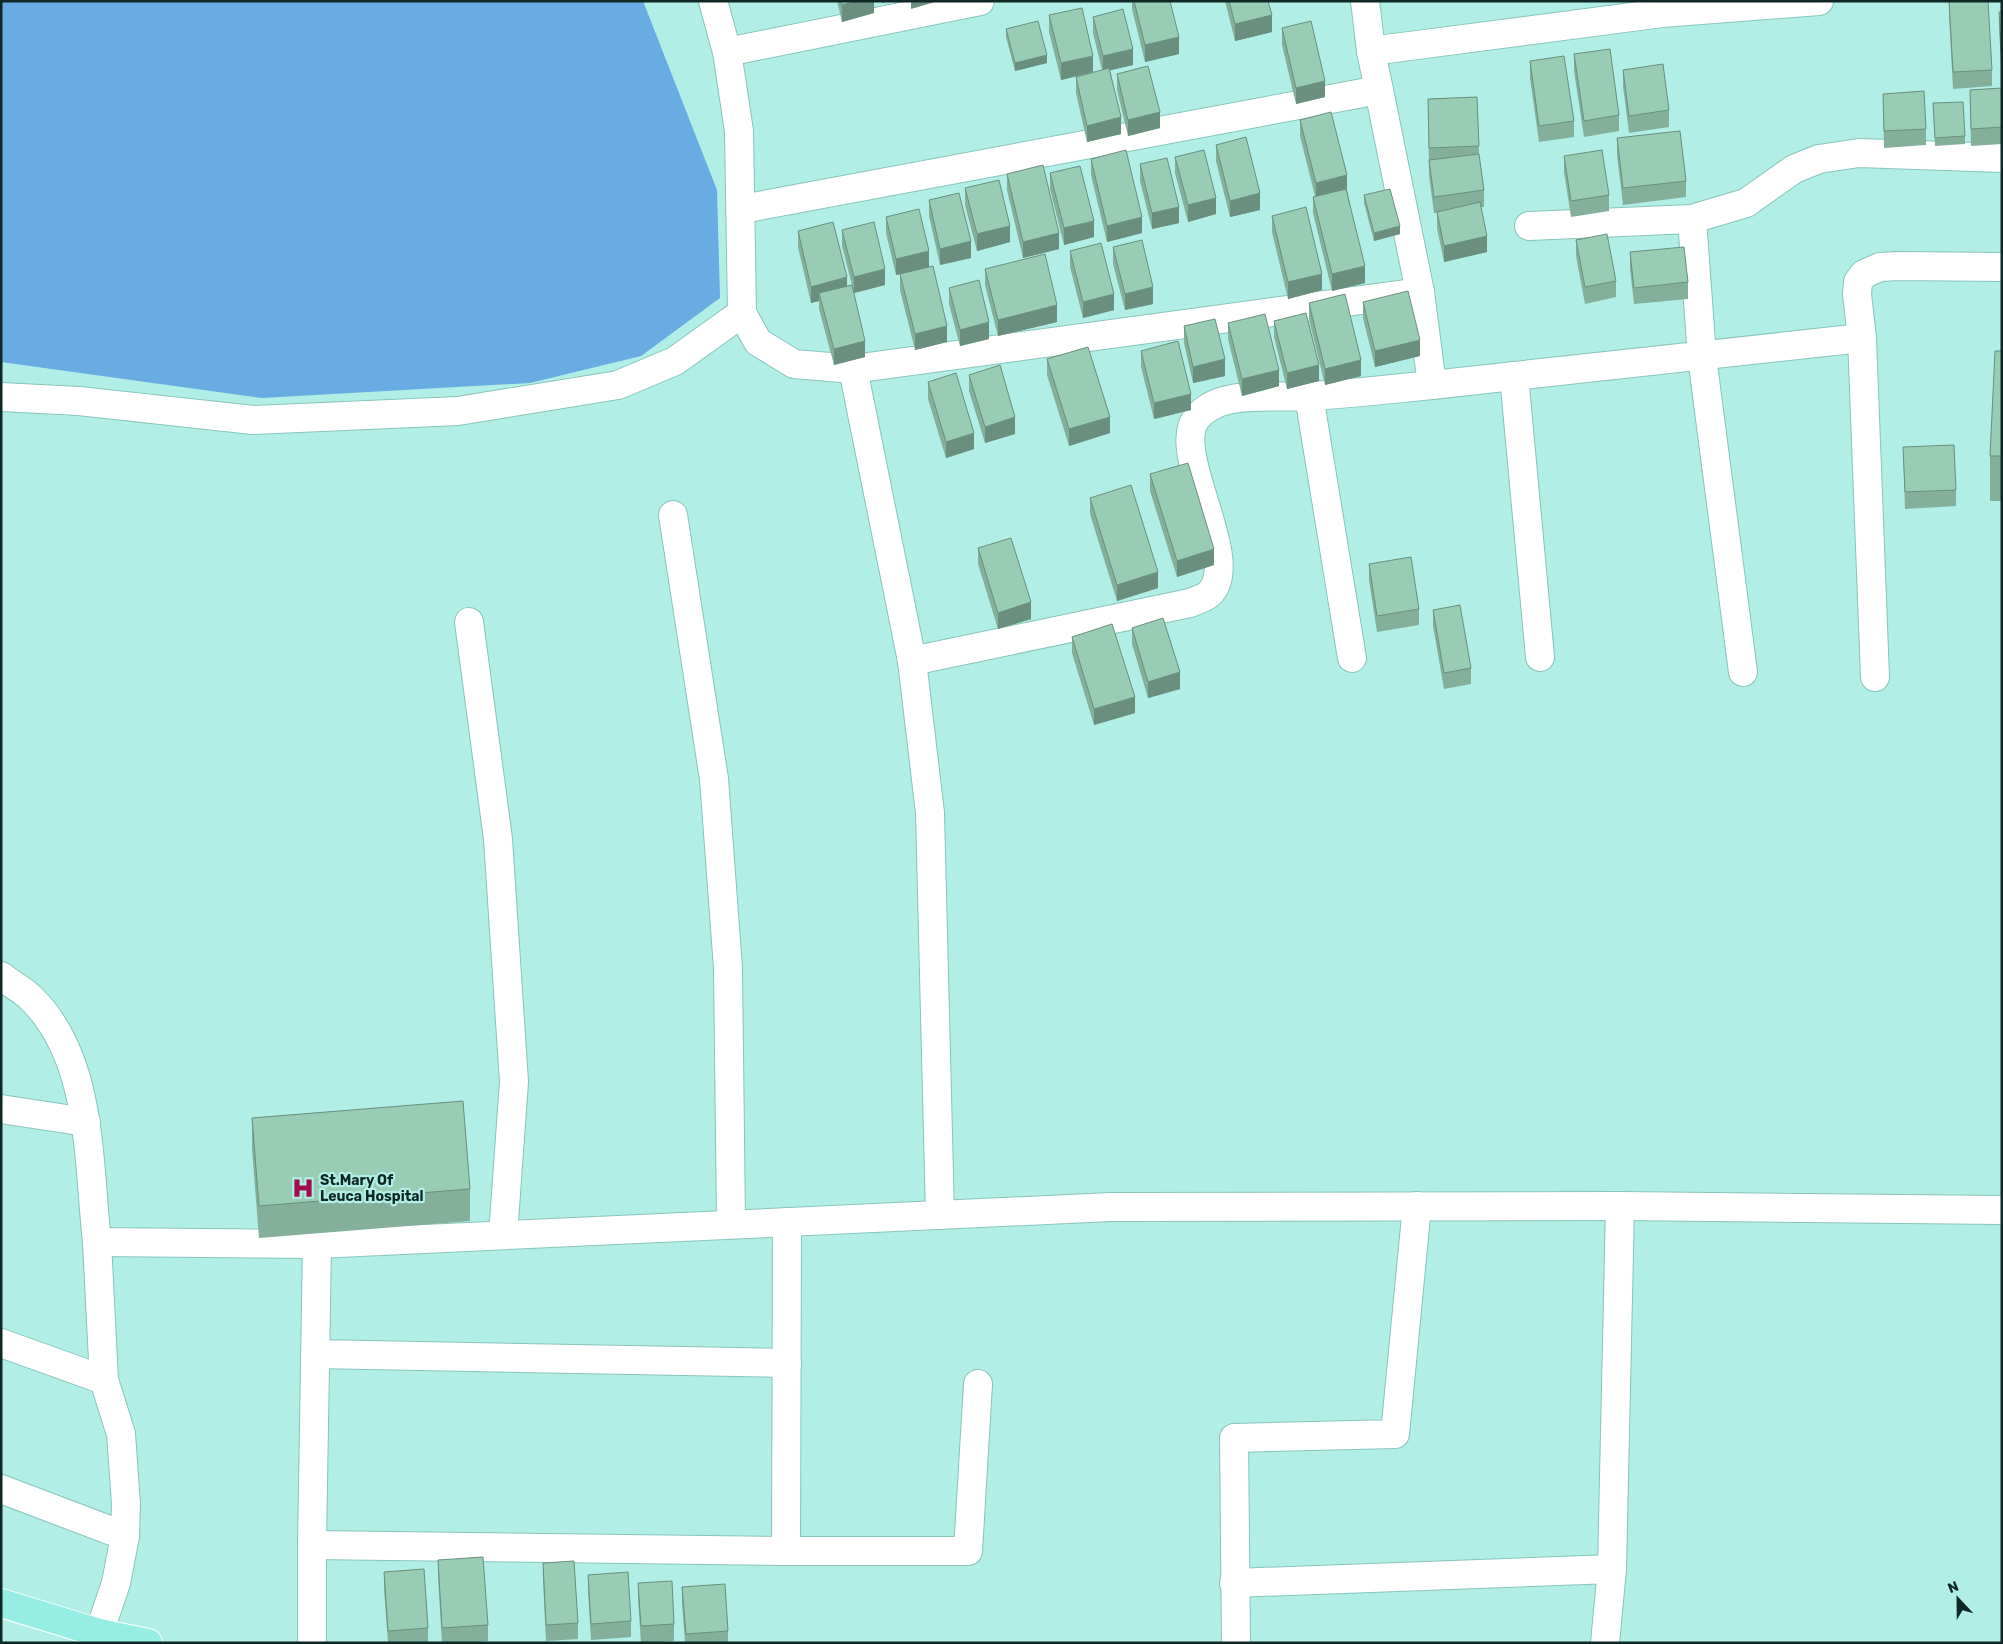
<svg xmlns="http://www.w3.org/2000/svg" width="2003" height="1644" viewBox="0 0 2003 1644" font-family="Rubik,sans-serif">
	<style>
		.water { fill: #69abe3 }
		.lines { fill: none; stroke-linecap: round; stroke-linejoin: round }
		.street-casing { stroke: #88c4bb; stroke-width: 30 }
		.primary-casing { stroke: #fff; stroke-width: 30 }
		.street { stroke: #fff; stroke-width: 28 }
		.primary { stroke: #95ede4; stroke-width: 28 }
		.wall { fill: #83af9b }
		.shaded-wall { fill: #6a8f7e }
		.building { fill: #98ccb4; stroke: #6a8f7e }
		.labels { text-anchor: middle; stroke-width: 4.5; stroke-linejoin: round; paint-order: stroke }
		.poi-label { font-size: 14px; font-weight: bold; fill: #0f2825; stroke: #b1eee5; text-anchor: start }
	</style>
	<rect width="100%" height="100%" fill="#b1eee5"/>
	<polygon class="water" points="1,1 643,1 717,190 720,298 641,356 530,383 262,398 1,362"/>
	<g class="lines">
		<g class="street-casing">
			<g id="street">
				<polyline points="713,1 727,52 739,131 742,313 758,342 794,364 853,369 912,661 930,813 940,1215"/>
				<polyline points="1365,1 1371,51"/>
				<polyline points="727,52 980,1"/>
				<polyline points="742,209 1379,90"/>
				<polyline points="1692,219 1702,357 1743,672"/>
				<polyline points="1529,226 1692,219 1746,203 1794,169 1819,159 1859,153 2002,158"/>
				<polyline points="1862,338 1857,294 1858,282 1864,274 1880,267 1899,266 2002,267"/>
				<polyline points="853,369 1420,292 1371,51 1662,13 1819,1"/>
				<polyline points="1514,376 1540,657"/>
				<polyline points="1432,385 1862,338 1875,677"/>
				<polyline points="1309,396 1352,658"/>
				<polyline points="1,397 79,401 253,420 458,411 618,385 675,361 742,313"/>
				<polyline points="673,515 714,779 728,968 731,1223"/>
				<polyline points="469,622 498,839 514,1082 503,1235"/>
				<path d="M 912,661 L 1190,603 C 1196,600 1206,598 1210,593 C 1243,560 1170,453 1196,419 C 1203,409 1217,402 1228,400 C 1252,394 1283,398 1308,396 C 1349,394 1391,389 1432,385 L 1420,292"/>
				<path d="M 1,976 C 11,984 23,990 32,999 C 93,1060 88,1163 97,1242 L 317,1244 L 1111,1207 L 1620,1206 L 2002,1210"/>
				<polyline points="1,1109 86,1122"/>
				<polyline points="97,1242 104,1380 121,1434 126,1504 125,1536 116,1583 99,1633"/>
				<polyline points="1,1343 104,1380"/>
				<polyline points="315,1354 787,1363"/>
				<polyline points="1,1489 125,1536"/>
				<polyline points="312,1545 786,1551 787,1222"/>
				<polyline points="786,1551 968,1551 978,1384"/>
				<polyline points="1234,1583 1612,1569"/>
				<polyline points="312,1643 312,1545 317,1244"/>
				<polyline points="1236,1643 1234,1438 1395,1434 1417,1206"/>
				<polyline points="1605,1643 1612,1569 1620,1206"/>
			</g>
		</g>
		<g class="primary-casing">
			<polyline id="primary" points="1,1603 99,1633 148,1643"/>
		</g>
		<use href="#street" class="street"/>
		<use href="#primary" class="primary"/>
	</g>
	<g class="wall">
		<polygon points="837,1 874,1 874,13 842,22"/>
		<polygon points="1132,1 1170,1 1179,54 1145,62 1132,9"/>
		<polygon points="1225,1 1268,1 1272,32 1235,41"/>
		<polygon points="1949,1 1992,70 1992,86 1953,89 1949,15"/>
		<polygon points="1999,12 2002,12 2002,83 1999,28"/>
		<polygon points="1049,15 1093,72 1061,80 1049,32"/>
		<polygon points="1093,17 1133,65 1110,70 1121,134 1087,142 1076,93 1076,77 1102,70 1093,33"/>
		<polygon points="1282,28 1325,97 1296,104 1282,45"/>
		<polygon points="1006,29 1047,63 1015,71 1006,37"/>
		<polygon points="1574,54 1619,115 1619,131 1584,137 1574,71"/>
		<polygon points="1530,61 1574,121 1574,137 1539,142 1530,78"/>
		<polygon points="1623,70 1669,110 1669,127 1629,133 1623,86"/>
		<polygon points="1117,74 1160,128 1128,136 1117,90"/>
		<polygon points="2002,88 2002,144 1971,146 1970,90"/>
		<polygon points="1883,94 1926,129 1926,145 1884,148"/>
		<polygon points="1477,97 1479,154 1484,190 1484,207 1481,207 1487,252 1444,262 1437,228 1437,213 1434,213 1429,176 1428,99"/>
		<polygon points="1933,103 1965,136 1965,144 1935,146"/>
		<polygon points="1300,120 1347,189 1365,283 1332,291 1313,213 1313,197 1315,196 1300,136"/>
		<polygon points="1617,138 1686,181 1686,197 1623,205 1617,155"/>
		<polygon points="1216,145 1260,210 1230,217 1216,161"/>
		<polygon points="1564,156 1609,195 1609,211 1571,217 1564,172"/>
		<polygon points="1175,157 1216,214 1188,222 1175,173"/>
		<polygon points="1091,159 1142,233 1107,242 1091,175"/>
		<polygon points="1140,164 1179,223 1152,229 1140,181"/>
		<polygon points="1050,173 1094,237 1064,245 1050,189"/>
		<polygon points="1007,174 1059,249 1023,258 1007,190"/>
		<polygon points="965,188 1010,242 977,251 965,205"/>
		<polygon points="1364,195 1400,234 1374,241 1364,203"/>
		<polygon points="929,200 971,258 940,265 929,216"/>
		<polygon points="1272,216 1322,290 1288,299 1272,232"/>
		<polygon points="886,217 929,266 947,342 915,350 900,290 900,274 896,275 886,233"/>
		<polygon points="842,230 885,285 854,293 865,357 834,365 819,309 819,301 811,303 798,247 798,231 847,286 852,285 842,246"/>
		<polygon points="1576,240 1616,281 1616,297 1585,304 1576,256"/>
		<polygon points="1113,247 1153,304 1125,310 1113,264"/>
		<polygon points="1070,251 1114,310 1083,318 1070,267"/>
		<polygon points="1630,252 1688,282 1688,299 1634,304 1630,269"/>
		<polygon points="985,269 1057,322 998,336 985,285"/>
		<polygon points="949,288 989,339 960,346 949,304"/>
		<polygon points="1363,302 1420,356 1375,367 1363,318"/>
		<polygon points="1309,303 1361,376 1325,385 1309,319"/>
		<polygon points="1274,321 1319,381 1287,389 1274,337"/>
		<polygon points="1228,323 1279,386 1242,396 1228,339"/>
		<polygon points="1184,326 1225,376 1193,383 1184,343"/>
		<polygon points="1141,351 1191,410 1154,419 1141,367"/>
		<polygon points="2002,351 2002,501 1990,501 1990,456"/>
		<polygon points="1047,359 1110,433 1069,446 1047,375"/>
		<polygon points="969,375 1015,434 985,443 969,391"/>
		<polygon points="928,382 974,449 946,458 928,399"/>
		<polygon points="1903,447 1956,490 1956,506 1905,509"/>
		<polygon points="1150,474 1214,565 1177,577 1150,491"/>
		<polygon points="1090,498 1158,588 1117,601 1090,514"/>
		<polygon points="978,548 1031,619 998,629 978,564"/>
		<polygon points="1369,564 1419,609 1419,625 1377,632 1369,580"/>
		<polygon points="1433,610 1471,668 1471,684 1444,689 1433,626"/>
		<polygon points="1132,628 1180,689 1148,698 1132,644"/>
		<polygon points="1072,637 1135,713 1094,725 1072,653"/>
		<polygon points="252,1118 470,1189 470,1221 259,1238 252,1149"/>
		<polygon points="438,1560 488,1625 488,1641 469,1643 442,1643 438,1577"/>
		<polygon points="543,1563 578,1623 578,1639 546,1641 543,1579"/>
		<polygon points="384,1572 428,1628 428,1643 388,1643 384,1588"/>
		<polygon points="588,1575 631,1621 631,1637 591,1640 588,1591"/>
		<polygon points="638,1583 674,1624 674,1641 641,1643 638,1599"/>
		<polygon points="682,1587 728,1631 728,1643 685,1643 682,1603"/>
	</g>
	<g class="shaded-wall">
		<polygon points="857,1 874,1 874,13 842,22 842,5"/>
		<polygon points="882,1 889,1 882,3"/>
		<polygon points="911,1 938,1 911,9"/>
		<polygon points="1272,15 1272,32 1235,41 1235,24"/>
		<polygon points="1179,37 1179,54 1145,62 1145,45"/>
		<polygon points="1133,49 1133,65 1103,72 1103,56"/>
		<polygon points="1047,55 1047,63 1015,71 1015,63"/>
		<polygon points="1093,56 1093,72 1061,80 1061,63"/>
		<polygon points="1325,81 1325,97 1296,104 1296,88"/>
		<polygon points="1160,112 1160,128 1128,136 1128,120"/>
		<polygon points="1121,117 1121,134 1087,142 1087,126"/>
		<polygon points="1347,175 1347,191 1316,199 1316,183"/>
		<polygon points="1260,193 1260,210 1230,217 1230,201"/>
		<polygon points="1216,198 1216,214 1188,222 1188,205"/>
		<polygon points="1179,207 1179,223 1152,229 1152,213"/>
		<polygon points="1142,217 1142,233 1107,242 1107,226"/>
		<polygon points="1094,221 1094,237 1064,245 1064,228"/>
		<polygon points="1010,226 1010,242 977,251 977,234"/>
		<polygon points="1400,226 1400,234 1374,241 1374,233"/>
		<polygon points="1059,233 1059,249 1023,258 1023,242"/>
		<polygon points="1487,236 1487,252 1444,262 1444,246"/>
		<polygon points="971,241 971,258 940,265 940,249"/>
		<polygon points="929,251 929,267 896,275 896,259"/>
		<polygon points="1365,266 1365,283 1332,291 1332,274"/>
		<polygon points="885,269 885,285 854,293 854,277"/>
		<polygon points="1322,274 1322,290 1288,299 1288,282"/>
		<polygon points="847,277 847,294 819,293 819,301 811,303 811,287"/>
		<polygon points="1153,287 1153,304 1125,310 1125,294"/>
		<polygon points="1114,294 1114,310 1083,318 1083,302"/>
		<polygon points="1057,305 1057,322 998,336 998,320"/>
		<polygon points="989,322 989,339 960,346 960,330"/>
		<polygon points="947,326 947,342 915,350 915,334"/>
		<polygon points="1420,340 1420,356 1375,367 1375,351"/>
		<polygon points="865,341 865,357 834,365 834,349"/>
		<polygon points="1225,359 1225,376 1193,383 1193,367"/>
		<polygon points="1361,360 1361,376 1325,385 1325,369"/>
		<polygon points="1319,365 1319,381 1287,389 1287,373"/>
		<polygon points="1279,370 1279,386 1242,396 1242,379"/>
		<polygon points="1191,394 1191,410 1154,419 1154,403"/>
		<polygon points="1015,417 1015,434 985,443 985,427"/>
		<polygon points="1110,417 1110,433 1069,446 1069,429"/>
		<polygon points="974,433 974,449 946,458 946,442"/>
		<polygon points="1214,549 1214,565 1177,577 1177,561"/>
		<polygon points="1158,572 1158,588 1117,601 1117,585"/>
		<polygon points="1031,602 1031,619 998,629 998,613"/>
		<polygon points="1180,672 1180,689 1148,698 1148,682"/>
		<polygon points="1135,697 1135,713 1094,725 1094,709"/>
	</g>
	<g class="building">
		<polygon points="841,1 857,1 842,5"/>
		<polygon points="1134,1 1170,1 1179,37 1145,45"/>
		<polygon points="1229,1 1268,1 1272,15 1235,24"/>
		<polygon points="1949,1 1988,1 1992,70 1953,72"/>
		<polygon points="1082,8 1093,56 1061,63 1049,15"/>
		<polygon points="1123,9 1133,49 1103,56 1093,17"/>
		<polygon points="1999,12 2002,12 2002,66"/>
		<polygon points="1038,21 1047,55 1015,63 1006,29"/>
		<polygon points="1311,21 1325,81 1296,88 1282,28"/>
		<polygon points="1610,49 1619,115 1584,121 1574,54"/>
		<polygon points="1564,56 1574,121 1539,126 1530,61"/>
		<polygon points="1663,64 1669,110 1629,116 1623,70"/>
		<polygon points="1148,66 1160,112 1128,120 1117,74"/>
		<polygon points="1109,68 1121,117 1087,126 1076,77"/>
		<polygon points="2002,88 2002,127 1971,129 1970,90"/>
		<polygon points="1924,91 1926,129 1884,131 1883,94"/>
		<polygon points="1477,97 1479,146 1429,148 1428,99"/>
		<polygon points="1963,102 1965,136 1935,138 1933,103"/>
		<polygon points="1331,112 1347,175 1316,183 1300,120"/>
		<polygon points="1680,131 1686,181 1623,188 1617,138"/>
		<polygon points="1246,137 1260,193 1230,201 1216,145"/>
		<polygon points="1126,150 1142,217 1107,226 1091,159"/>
		<polygon points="1204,150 1216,198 1188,205 1175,157"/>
		<polygon points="1602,150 1609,195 1571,201 1564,156"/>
		<polygon points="1479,154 1484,190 1434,197 1429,160"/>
		<polygon points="1167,158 1179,207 1152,213 1140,164"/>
		<polygon points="1043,165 1059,233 1023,242 1007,174"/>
		<polygon points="1080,166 1094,221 1064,228 1050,173"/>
		<polygon points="999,180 1010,226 977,234 965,188"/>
		<polygon points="1346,189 1365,266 1332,274 1313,197"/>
		<polygon points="1390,189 1400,226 1374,233 1364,195"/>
		<polygon points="959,193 971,241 940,249 929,200"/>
		<polygon points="1480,202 1487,236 1444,246 1437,212"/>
		<polygon points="1306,207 1322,274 1288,282 1272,216"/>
		<polygon points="919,209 929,251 896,259 886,217"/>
		<polygon points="833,222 847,277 811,287 798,231"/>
		<polygon points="874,222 885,269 854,277 842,230"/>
		<polygon points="1607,234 1616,281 1585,287 1576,240"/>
		<polygon points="1142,240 1153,287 1125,294 1113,247"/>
		<polygon points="1101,243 1114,294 1083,302 1070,251"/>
		<polygon points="1684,247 1688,282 1634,288 1630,252"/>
		<polygon points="1045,254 1057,305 998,320 985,269"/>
		<polygon points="933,266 947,326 915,334 900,274"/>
		<polygon points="979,280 989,322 960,330 949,288"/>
		<polygon points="852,285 865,341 834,349 819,293"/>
		<polygon points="1408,291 1420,340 1375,351 1363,302"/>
		<polygon points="1345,294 1361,360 1325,369 1309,303"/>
		<polygon points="1306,313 1319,365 1287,373 1274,321"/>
		<polygon points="1265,314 1279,370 1242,379 1228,323"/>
		<polygon points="1215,319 1225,359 1193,367 1184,326"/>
		<polygon points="1178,341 1191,394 1154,403 1141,351"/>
		<polygon points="1088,347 1110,417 1069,429 1047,359"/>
		<polygon points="1995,351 2002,351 2002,456 1990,456"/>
		<polygon points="1000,365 1015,417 985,427 969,375"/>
		<polygon points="956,373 974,433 946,442 928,382"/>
		<polygon points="1954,445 1956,490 1905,492 1903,447"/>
		<polygon points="1188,463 1214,549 1177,561 1150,474"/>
		<polygon points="1131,485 1158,572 1117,585 1090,498"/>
		<polygon points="1011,538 1031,602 998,613 978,548"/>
		<polygon points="1411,557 1419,609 1377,616 1369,564"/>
		<polygon points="1460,605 1471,668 1444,673 1433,610"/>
		<polygon points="1163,618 1180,672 1148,682 1132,628"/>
		<polygon points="1112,624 1135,697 1094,709 1072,637"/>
		<polygon points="463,1101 470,1189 259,1206 252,1118"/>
		<polygon points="483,1557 488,1625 442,1628 438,1560"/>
		<polygon points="574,1561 578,1623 546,1625 543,1563"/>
		<polygon points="424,1569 428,1628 388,1631 384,1572"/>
		<polygon points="628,1572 631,1621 591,1624 588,1575"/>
		<polygon points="672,1581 674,1624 641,1626 638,1583"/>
		<polygon points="725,1584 728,1631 686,1634 682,1587"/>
	</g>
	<defs>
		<g id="hospital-bare" transform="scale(1.725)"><path d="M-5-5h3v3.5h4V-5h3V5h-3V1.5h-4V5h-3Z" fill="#a30c4b" stroke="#b1eee5" stroke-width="2.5" paint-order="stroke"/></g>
	</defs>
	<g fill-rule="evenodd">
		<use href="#hospital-bare" x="303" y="1188"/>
	</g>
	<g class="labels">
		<g class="poi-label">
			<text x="320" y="1185">St.Mary Of<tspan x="320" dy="16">Leuca Hospital</tspan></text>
		</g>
	</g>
	<rect width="2003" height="1644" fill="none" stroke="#0f2825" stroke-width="5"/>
	<g transform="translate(1958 1599) rotate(338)" stroke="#b1eee5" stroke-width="4" paint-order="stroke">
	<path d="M0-4L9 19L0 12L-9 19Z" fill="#0f2825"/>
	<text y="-8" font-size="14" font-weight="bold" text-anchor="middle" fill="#0f2825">N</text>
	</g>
</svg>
